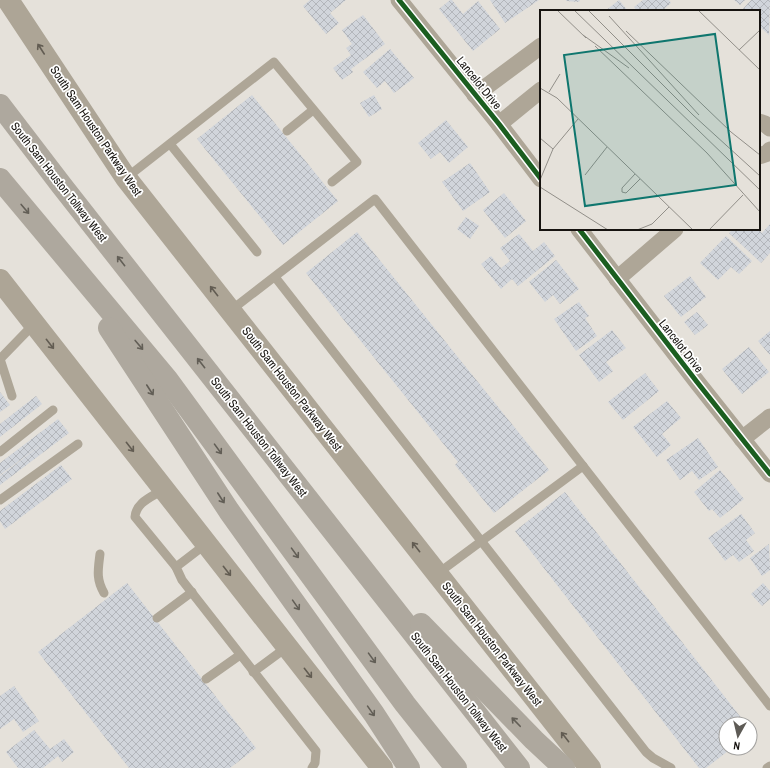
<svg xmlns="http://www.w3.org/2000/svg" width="770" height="768" viewBox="0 0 770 768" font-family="'Archivo Narrow',sans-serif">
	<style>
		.building { fill: url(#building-cross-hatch) }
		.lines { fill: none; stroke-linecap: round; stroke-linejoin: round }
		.lane { stroke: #aea697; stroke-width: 9 }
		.street { stroke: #aea697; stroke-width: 17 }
		.secondary { stroke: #ada596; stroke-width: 22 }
		.highway { stroke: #aea89e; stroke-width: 22 }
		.cycleway-casing { stroke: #fff; stroke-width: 8 }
		.cycleway { stroke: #1b5e20; stroke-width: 5 }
		.oneway { stroke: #625c52 }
		.oneway2 { stroke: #625e56 }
		.labels { text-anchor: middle; stroke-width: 3.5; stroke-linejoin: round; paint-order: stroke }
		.street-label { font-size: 12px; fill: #16130f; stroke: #fff }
		.inset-road { fill: none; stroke: #928f89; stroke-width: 1 }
		.view { fill: #0f766e; fill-opacity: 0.15; stroke: #0f766e; stroke-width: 2 }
		.inset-edge { fill: none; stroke: #16130f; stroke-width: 2 }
	</style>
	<defs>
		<pattern id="building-cross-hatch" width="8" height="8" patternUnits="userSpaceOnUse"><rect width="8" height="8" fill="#d1d5db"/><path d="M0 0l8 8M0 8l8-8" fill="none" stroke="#b3b6bb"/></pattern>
	</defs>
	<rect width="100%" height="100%" fill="#e5e1da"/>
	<g class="building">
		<polygon points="310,0 346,0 330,13 339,23 326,34 303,6"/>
		<polygon points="450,0 452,0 463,14 478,1 500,29 473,51 439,9"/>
		<polygon points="490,0 539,0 505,23"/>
		<polygon points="566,0 580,0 579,2 566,1"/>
		<polygon points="619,0 628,11 605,11"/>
		<polygon points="643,0 669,0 671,3 662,11 637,11 634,7"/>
		<polygon points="734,0 745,0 740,5"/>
		<polygon points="751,0 770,0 769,35 759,26 759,11 741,11"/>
		<polygon points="363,15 385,44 351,69 353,72 342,80 333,68 351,55 346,48 352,44 342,30"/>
		<polygon points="390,49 414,78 394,93 385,81 377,88 363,72"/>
		<polygon points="252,95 338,201 283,245 197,139"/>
		<polygon points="374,95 382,109 369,117 360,103"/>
		<polygon points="446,120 468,147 449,163 440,152 431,159 418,143"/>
		<polygon points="470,163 490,192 463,211 442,182"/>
		<polygon points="504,193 526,221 505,238 483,210"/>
		<polygon points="466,217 479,226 470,239 457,229"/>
		<polygon points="770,224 770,253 761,263 729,233 733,229 758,229 762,233"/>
		<polygon points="357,232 549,470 494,513 455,465 458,462 306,273"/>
		<polygon points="519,234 533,251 544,242 555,256 518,286 512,279 501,289 481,264 491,256 501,268 510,261 500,248"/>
		<polygon points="726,236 752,261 739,274 731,267 718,280 700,263"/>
		<polygon points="556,260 579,289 560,304 553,295 545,302 529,282"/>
		<polygon points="690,276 706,297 681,317 664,296"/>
		<polygon points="579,302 589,316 585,318 597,336 576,351 554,319"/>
		<polygon points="697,312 708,325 695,335 684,322"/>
		<polygon points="612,330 626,348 606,362 613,371 599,382 579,355"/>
		<polygon points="770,331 770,355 758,341"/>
		<polygon points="749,347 769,372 742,394 722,369"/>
		<polygon points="645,373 659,391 623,420 608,402"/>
		<polygon points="0,392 10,405 0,412"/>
		<polygon points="36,396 42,404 0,437 0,424"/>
		<polygon points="667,401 681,418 662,434 671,445 657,457 633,427"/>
		<polygon points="58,419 69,433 0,485 0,476 57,433 0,475 0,463"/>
		<polygon points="698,438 718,467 699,480 692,471 680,480 666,460"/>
		<polygon points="61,465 72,479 5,529 0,521 0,511"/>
		<polygon points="720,470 744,499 720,518 712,509 709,511 694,492"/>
		<polygon points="565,492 746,724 726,724 726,748 732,748 706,768 699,768 515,531"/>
		<polygon points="741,514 755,533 746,540 754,551 739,562 733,555 725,561 708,538"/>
		<polygon points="769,544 770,570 762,576 750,558"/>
		<polygon points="127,583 256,748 230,768 129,768 38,652"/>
		<polygon points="763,583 770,591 770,599 762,606 751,594"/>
		<polygon points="14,686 39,721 23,732 14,719 0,729 0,696"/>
		<polygon points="34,730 50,749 64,739 74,752 62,762 58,756 43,768 18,768 6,752"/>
	</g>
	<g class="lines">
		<g class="lane">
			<polyline points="287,131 313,110"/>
			<polyline points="170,144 257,252"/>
			<polyline points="126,178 274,62 357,162 332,182"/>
			<polyline points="275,277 646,752 653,758 671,768"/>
			<polyline points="230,311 375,199 770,706"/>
			<polyline points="0,359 34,324"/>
			<polyline points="0,359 12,396"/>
			<polyline points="0,452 53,410"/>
			<path d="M 164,489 C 152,497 136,502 135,517 L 176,567"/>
			<polyline points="0,500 78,444"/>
			<polyline points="206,544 176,567 182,580 316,751 315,763 312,768"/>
			<path d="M 100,554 C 98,570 96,579 104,593"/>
			<polyline points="437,574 583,466"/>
			<polyline points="157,618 192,592"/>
			<polyline points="253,672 287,647"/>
			<polyline points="206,679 240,655"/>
			<polyline points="767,768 770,766"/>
		</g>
		<g class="street">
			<polyline points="399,0 499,124 541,179"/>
			<polyline points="475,95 541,46"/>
			<polyline points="759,122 765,124 770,128"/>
			<polyline points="499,124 541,90"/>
			<polyline points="759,156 768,153 770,150"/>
			<polyline points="579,229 697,382 770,474"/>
			<polyline points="617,279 675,229"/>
			<polyline points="742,439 770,417"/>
		</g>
		<g class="secondary">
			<polyline points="8,0 126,178 590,768"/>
			<polyline points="0,280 382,768"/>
		</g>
		<g class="highway">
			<polyline points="0,105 62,186 519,768"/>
			<polyline points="0,179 167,379 405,704 456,768"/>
			<polyline points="109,328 229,511 374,714 409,768"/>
			<polyline points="421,624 534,740 564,768"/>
		</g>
		<g class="cycleway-casing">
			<g id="cycleway">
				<polyline points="399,0 499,124 541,179"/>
				<polyline points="579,229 697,382 770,474"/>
			</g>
		</g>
		<use href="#cycleway" class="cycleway"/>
	</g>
	<defs><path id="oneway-shaft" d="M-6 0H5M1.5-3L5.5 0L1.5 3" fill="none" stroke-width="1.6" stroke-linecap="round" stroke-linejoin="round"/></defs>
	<g class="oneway">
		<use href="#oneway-shaft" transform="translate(41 49) rotate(-123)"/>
		<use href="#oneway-shaft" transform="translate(214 291) rotate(-128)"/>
		<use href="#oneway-shaft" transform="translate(50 344) rotate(52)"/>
		<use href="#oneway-shaft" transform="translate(130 447) rotate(52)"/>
		<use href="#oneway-shaft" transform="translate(416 547) rotate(-128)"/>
		<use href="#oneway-shaft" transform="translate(227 571) rotate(52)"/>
		<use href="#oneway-shaft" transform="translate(308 673) rotate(52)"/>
		<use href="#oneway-shaft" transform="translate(565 737) rotate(-128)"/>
	</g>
	<g class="oneway2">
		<use href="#oneway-shaft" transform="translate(25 209) rotate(50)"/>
		<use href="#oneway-shaft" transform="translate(121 261) rotate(-128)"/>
		<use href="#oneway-shaft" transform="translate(139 345) rotate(50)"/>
		<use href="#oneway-shaft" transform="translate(201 363) rotate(-128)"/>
		<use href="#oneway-shaft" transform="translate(150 390) rotate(57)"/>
		<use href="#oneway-shaft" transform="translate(218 449) rotate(54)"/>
		<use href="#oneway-shaft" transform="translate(221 498) rotate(57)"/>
		<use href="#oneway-shaft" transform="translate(295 553) rotate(54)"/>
		<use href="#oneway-shaft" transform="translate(296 605) rotate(55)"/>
		<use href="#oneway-shaft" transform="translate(372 658) rotate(54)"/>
		<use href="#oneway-shaft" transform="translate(371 711) rotate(55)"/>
		<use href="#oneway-shaft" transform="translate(516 722) rotate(-134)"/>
	</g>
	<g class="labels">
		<g class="street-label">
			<text transform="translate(479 83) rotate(51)" y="4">Lancelot Drive</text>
			<text transform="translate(96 131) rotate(56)" y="4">South Sam Houston Parkway West</text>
			<text transform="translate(59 182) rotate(52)" y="4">South Sam Houston Tollway West</text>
			<text transform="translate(681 346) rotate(52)" y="4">Lancelot Drive</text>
			<text transform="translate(292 389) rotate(52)" y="4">South Sam Houston Parkway West</text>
			<text transform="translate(259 437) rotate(52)" y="4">South Sam Houston Tollway West</text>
			<text transform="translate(492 644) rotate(52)" y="4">South Sam Houston Parkway West</text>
			<text transform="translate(459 692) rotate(52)" y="4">South Sam Houston Tollway West</text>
		</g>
	</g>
	<g transform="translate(540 10)">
		<rect width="220" height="220" fill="#e5e1da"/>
		<path class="inset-road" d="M 17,0 L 46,28M 34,0 L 220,180M 48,0 L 153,105 L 220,166M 158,0 L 220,60M 69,6 L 159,105M 86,21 L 191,122 L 220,145M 43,25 L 89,58M 55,36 L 167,143 L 220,202M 199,40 L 220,20M 0,78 L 17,88 L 153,220M 9,82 L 20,64M 0,128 L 13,139M 95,164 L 82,178 L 82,182 L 86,183 L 100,169M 45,165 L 67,137M 0,170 L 13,139 L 38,109M 0,177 L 68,220M 97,220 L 112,214 L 129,197M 169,220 L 203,185"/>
		<path class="view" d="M 175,24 L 196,175 L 45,196 L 24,45 Z"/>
		<rect width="220" height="220" class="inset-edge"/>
	</g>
	<g transform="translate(738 736) rotate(188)"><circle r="19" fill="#ffffff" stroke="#a2a19f"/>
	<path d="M0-3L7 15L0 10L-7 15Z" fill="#5e5b56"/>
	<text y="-6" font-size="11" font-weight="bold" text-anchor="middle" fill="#16130f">N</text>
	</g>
</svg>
